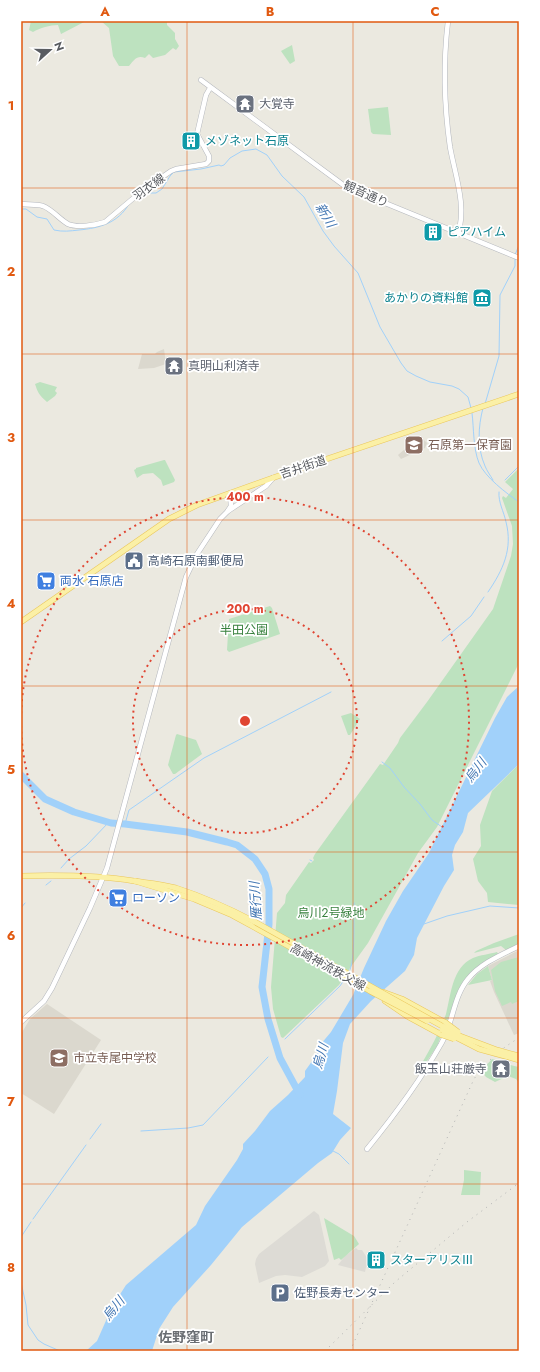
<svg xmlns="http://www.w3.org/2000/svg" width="540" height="1372" viewBox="0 0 540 1372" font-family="Jost,'Noto Sans JP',sans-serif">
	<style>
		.industrial { fill: #dddbd5 }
		.education { fill: #dbd8ce }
		.green { fill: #bde2bf }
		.water { fill: #a1d1fa }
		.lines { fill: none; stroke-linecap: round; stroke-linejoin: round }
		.stream { stroke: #a1d1fa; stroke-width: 1 }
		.river { stroke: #a1d1fa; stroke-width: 7 }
		.secondary-casing { stroke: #b4b7bd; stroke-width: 5.5 }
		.primary-casing { stroke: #eac65b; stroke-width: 6 }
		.secondary { stroke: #fff; stroke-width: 4.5 }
		.primary { stroke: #fbf0a6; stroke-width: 5 }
		.rail { stroke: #b1b2b2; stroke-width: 1; stroke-dasharray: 1 5; stroke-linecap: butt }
		.primary-bridge-casing { stroke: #eac65b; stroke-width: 6; stroke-linecap: butt }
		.primary-bridge { stroke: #fbf0a6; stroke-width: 5 }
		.grid { fill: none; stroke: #e15910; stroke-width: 1; stroke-opacity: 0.55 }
		.ring { fill: none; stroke: #e04532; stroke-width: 2; stroke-dasharray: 2 4 }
		.labels { text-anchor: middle; stroke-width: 3.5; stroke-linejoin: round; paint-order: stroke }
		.worship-label { font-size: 12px; fill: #5b616d; stroke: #fff; text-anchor: start }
		.culture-label { font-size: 12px; fill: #0d838f; stroke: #fff; text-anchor: start }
		.street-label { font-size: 12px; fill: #595c61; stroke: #fff }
		.education-label { font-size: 12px; fill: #785e54; stroke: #fff; text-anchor: start }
		.service-label { font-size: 12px; fill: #4e5e75; stroke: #fff; text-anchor: start }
		.shop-label { font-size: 12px; fill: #366cbe; stroke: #fff; text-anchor: start }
		.park-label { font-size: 12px; fill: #38813e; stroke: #fff }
		.water-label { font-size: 13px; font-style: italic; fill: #4377b3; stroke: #fff }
		.quarter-label { font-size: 14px; font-weight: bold; fill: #6a6e73; stroke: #fff }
		.centre { fill: #e04532; stroke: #fff; stroke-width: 2 }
		.ring-label { font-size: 12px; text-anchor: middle; font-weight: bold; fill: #e04532; stroke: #fff; stroke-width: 3.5; stroke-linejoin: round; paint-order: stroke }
		.neatline { fill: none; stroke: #e15910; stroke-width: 1.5 }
		.grid-label { font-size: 13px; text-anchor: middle; font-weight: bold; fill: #e15910 }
	</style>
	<rect width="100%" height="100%" fill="#ebe9e0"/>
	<g class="industrial">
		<polygon points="314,1211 319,1215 329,1261 325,1266 302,1277 285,1275 276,1276 259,1283 255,1264 256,1259 259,1254"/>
		<polygon points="356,1248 358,1250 362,1250 369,1261 366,1267 365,1272 338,1265 345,1256"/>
	</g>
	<g class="education">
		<polygon points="164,349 166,364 154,368 138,369 142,354 155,354 157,352"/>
		<polygon points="420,436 427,443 425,448 401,459 398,455"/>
		<polygon points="519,950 519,1033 514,1035 494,992 490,981 492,980 488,966"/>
		<polygon points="47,1004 101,1040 54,1114 21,1093 21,1034 30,1019"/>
	</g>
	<g class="green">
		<path d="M 31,21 L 86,21 L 61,34 L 58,25 C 50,25 40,28 33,32 L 29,30 Z"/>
		<path d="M 101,21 L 166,21 L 167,22 L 167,25 L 175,33 L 175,39 L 179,46 L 176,50 L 173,48 L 165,55 L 153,58 L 149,54 L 145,58 C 137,55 134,60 129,66 L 119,66 L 113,56 L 109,28 Z"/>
		<polygon points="292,45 295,61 290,64 281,51"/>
		<polygon points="388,107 391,135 373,134 371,132 368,109"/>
		<path d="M 40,382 L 57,387 L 55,391 L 57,393 L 55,396 L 47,402 C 39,395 38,393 35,384 Z"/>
		<polygon points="164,460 165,460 175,480 174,482 163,486 161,480 153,473 143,474 137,478 134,470 136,469 136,468"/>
		<polygon points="519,468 519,663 437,827 418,853 368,943 350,968 339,985 283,1038 281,1037 273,1009 271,987 277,913 285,903 286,895 309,862 311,863 314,860 313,858 315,854 380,764 383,765 398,743 400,738 427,702 493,609 511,556 513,544 512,526 502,498 503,496 506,498 513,489 505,482"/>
		<polygon points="270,606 272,608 280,634 229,652 227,650 229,619"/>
		<polygon points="351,713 360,719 350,735 348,735 341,716"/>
		<polygon points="177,734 196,740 202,754 175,774 173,774 168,765 176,735"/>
		<polygon points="519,764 519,905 488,902 487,893 478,881 473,859 481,846 480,825 492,791"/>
		<polygon points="519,934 519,944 506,950 501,946 474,953 476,951 494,943"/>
		<path d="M 497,952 L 498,954 C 484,961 471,970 462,984 L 437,1046 L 423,1067 L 422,1063 C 431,1048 440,1031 446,1014 C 451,995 452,967 473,958 C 480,955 490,954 497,952 Z"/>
		<polygon points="519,957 519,1001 512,1004 511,1002 502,1006 495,991 491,970 501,962"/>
		<polygon points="488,966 492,980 468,985 477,974"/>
		<path d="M 492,1059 C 502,1062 509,1065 519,1067 L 519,1083 L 516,1079 L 508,1076 L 495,1082 L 486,1077 L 481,1071 Z"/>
		<polygon points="464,1170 481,1172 480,1195 461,1195 464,1180"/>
		<polygon points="324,1218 354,1236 359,1244 341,1260 339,1258 334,1260"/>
	</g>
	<polygon class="water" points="519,686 519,764 468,813 463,832 455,845 452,855 454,870 444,886 417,938 414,955 405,971 371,1001 350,1024 343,1043 337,1091 333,1114 351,1128 340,1140 332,1153 318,1163 242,1227 211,1265 173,1307 159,1329 152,1351 86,1351 97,1341 112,1307 126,1285 196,1225 205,1206 237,1160 243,1149 243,1144 255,1131 270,1111 288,1095 305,1077 305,1071 320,1050 320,1045 331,1032 353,995 364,968 386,921 403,891 429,853 495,718 507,697"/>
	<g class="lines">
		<g class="stream">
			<polyline points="141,195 145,193 156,193 162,189 170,176 174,172 201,169 219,165 221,166 224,165 230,158 242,151 256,149 267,155 282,176 304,197 323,231 334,246 358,273 380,327 401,363 407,371 416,376 430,382 452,386 459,389 468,397 471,408"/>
			<path d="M 21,209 L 26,209 L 37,217 L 47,219 L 54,230 C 63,232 70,231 79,230 C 100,228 118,223 129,204"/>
			<polyline points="515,255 519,245"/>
			<polyline points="485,404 499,356 500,295 515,266 515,259"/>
			<path d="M 483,408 C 478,427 477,448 485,466 C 487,471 490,475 493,480"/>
			<path d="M 472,413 C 474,429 473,448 479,463 C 485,477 506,493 519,502"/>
			<polyline points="505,480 519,466"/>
			<path d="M 488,592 C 503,570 513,549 506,522 C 504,512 498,502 499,492"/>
			<polyline points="442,641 471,616 484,597"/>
			<polyline points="382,762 390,768 404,787 420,804 432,820 442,827"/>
			<polyline points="125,824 129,810 204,758 331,692"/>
			<polyline points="310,860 312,861"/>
			<polyline points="61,868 69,859 86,846 109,822"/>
			<polyline points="46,885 51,881"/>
			<polyline points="21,908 25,903"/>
			<polyline points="424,924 447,916 490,906 519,908"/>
			<path d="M 349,972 C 356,959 353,919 354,903"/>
			<polyline points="285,1039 340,986 344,980"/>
			<polyline points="141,1131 188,1128 203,1125 268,1057"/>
			<polyline points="90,1139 101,1124"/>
			<polyline points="333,1151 339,1154 349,1164"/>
			<polyline points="33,1219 86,1145"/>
			<polyline points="21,1237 31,1222"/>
			<polyline points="21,1282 26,1305 28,1325 38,1340 44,1344 60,1351"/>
		</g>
		<polyline class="river" points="21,775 45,799 74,812 111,823 125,824 187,832 227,842 237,845 255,859 265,874 269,889 269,924 262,987 268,1019 280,1058 300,1095"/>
		<g class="secondary-casing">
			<g id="secondary">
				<path d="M 448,21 C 443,63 444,105 450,147 C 455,175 467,206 458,234"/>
				<polyline points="201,80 346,187 519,258"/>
				<path d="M 21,204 C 28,205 36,204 43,206 C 53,210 59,219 68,224 C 77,228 96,225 105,222 L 142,191 L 171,171 L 176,169 L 206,164 L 209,161 L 209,156 L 197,134 L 206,95 L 210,88"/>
				<polyline points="228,511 266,486 273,478"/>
				<polyline points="21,1022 44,1001 52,988 90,908 107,868 186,577 197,554 220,519 227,512 231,506 230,493"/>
				<path d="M 367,1149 C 394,1116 420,1081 441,1044 C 453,1024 453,997 468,979 C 481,963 501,955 519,946"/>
			</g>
		</g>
		<g class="primary-casing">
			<g id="primary">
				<polyline points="21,622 169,519 197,505 312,464 519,394"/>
				<path d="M 21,876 C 59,875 96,875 134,881 C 148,883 162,884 176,888 C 204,897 230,909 255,922"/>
				<polyline points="135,881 194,899 232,915 374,993"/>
				<polyline points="383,992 402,999 446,1023"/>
				<polyline points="385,1001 407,1016 442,1035"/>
			</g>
		</g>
		<use href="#secondary" class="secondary"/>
		<use href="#primary" class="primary"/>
		<g class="rail">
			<polyline points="325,1351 395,1282 467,1222 519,1183"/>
			<path d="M 350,1351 L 474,1079 C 486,1062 500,1049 519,1038"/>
		</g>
		<g class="primary-bridge-casing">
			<g id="primary-bridge">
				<polyline points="255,922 460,1036 497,1050 519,1056"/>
				<polyline points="370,991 427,1021"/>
				<polyline points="446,1023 458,1032"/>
				<polyline points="442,1030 479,1049 519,1060"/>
				<polyline points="442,1035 454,1039"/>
			</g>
		</g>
		<use href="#primary-bridge" class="primary-bridge"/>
	</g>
	<path class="grid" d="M 187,21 L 187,1351M 353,21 L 353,1351M 21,188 L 519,188M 21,354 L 519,354M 21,520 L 519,520M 21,686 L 519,686M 21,852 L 519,852M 21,1018 L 519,1018M 21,1184 L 519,1184"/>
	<g class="ring">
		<circle cx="245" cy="721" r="112"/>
		<path d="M21 719A224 224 0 1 1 21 723"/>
	</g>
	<defs>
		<g id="temple-square" transform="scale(1)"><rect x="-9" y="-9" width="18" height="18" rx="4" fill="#6b7280" stroke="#fff"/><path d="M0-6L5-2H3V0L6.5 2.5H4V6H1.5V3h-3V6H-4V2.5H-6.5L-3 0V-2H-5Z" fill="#fff"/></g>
		<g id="building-square" transform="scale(1)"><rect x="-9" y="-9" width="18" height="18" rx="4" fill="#0f9aa8" stroke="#fff"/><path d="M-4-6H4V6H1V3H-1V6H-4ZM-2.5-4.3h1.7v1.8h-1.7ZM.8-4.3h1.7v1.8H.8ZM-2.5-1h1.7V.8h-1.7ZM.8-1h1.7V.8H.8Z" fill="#fff"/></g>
		<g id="museum-square" transform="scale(1)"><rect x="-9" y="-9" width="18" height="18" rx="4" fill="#0f9aa8" stroke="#fff"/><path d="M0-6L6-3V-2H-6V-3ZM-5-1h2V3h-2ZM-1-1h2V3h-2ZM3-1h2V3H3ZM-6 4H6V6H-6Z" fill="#fff"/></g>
		<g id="school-square" transform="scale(1)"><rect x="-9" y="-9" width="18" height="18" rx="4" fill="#8d6e63" stroke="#fff"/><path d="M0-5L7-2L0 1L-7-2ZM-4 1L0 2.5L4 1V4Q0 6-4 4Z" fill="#fff"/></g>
		<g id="civic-square" transform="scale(1)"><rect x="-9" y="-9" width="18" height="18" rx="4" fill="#5c6f8a" stroke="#fff"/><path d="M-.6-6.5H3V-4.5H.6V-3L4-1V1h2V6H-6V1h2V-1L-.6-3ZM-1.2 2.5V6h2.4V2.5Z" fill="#fff"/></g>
		<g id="supermarket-square" transform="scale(1)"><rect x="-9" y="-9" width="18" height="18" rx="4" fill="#3f7fe0" stroke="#fff"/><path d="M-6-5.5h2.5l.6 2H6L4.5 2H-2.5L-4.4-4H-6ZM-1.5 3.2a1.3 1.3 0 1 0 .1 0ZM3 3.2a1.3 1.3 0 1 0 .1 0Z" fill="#fff"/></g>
		<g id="parking-square" transform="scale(1)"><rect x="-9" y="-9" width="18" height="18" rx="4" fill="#5c6f8a" stroke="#fff"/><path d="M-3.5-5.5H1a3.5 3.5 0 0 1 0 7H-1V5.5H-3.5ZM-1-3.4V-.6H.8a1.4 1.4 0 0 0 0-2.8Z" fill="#fff"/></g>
	</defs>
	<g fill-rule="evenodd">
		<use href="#temple-square" x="245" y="104"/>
		<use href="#building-square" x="191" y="141"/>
		<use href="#building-square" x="433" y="232"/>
		<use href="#museum-square" x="482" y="298"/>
		<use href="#temple-square" x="174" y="366"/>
		<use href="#school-square" x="414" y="445"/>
		<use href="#civic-square" x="134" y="561"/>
		<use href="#supermarket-square" x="46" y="581"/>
		<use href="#supermarket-square" x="118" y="898"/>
		<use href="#school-square" x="59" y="1058"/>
		<use href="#temple-square" x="501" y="1069"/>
		<use href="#building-square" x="376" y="1260"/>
		<use href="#parking-square" x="280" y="1293"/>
	</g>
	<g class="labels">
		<g class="worship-label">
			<text x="259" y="108">大覚寺</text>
			<text x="188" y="370">真明山利済寺</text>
			<text x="487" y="1073" text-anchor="end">飯玉山荘厳寺</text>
		</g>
		<g class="culture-label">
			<text x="205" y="145">メゾネット石原</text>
			<text x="447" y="236">ピアハイム</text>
			<text x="468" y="302" text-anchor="end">あかりの資料館</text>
			<text x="390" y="1264">スターアリスⅢ</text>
		</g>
		<g class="street-label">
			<text transform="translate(149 187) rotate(-36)" y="4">羽衣線</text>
			<text transform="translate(366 194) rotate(24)" y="4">観音通り</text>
			<text transform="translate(303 467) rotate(-19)" y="4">吉井街道</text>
			<text transform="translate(328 967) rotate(29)" y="4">高崎神流秩父線</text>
		</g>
		<g class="education-label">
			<text x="428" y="449">石原第一保育園</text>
			<text x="73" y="1062">市立寺尾中学校</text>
		</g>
		<g class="service-label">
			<text x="148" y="565">高崎石原南郵便局</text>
			<text x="294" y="1297">佐野長寿センター</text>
		</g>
		<g class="shop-label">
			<text x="60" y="585">両水 石原店</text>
			<text x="132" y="902">ローソン</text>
		</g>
		<g class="park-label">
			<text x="244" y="634">半田公園</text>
			<text x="331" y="917">烏川2号緑地</text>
		</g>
		<g class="water-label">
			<text transform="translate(326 215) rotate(59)" y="5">新川</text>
			<text transform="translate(475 770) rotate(-52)" y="5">烏川</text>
			<text transform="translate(255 901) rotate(-94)" y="5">雁行川</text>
			<text transform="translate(320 1056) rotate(-74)" y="5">烏川</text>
			<text transform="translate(113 1308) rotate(-50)" y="5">烏川</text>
		</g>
		<g class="quarter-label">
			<text x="186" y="1342">佐野窪町</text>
		</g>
	</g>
	<circle cx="245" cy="721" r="6" class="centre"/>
	<g class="ring-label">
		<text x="245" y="501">400 m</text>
		<text x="245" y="613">200 m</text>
	</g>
	<rect width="540" height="1372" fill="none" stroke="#ffffff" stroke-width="44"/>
	<g transform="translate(50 50) rotate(69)" stroke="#ffffff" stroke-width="3" paint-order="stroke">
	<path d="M0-3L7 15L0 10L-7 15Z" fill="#595c61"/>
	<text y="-6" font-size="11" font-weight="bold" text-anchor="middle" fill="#595c61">N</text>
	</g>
	<rect x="22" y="22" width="496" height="1328" class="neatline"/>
	<g class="grid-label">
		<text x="105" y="16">A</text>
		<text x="270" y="16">B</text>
		<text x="435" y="16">C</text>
		<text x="11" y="110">1</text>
		<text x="11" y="276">2</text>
		<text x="11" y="442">3</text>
		<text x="11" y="608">4</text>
		<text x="11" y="774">5</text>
		<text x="11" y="940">6</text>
		<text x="11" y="1106">7</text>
		<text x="11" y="1272">8</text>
	</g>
</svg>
